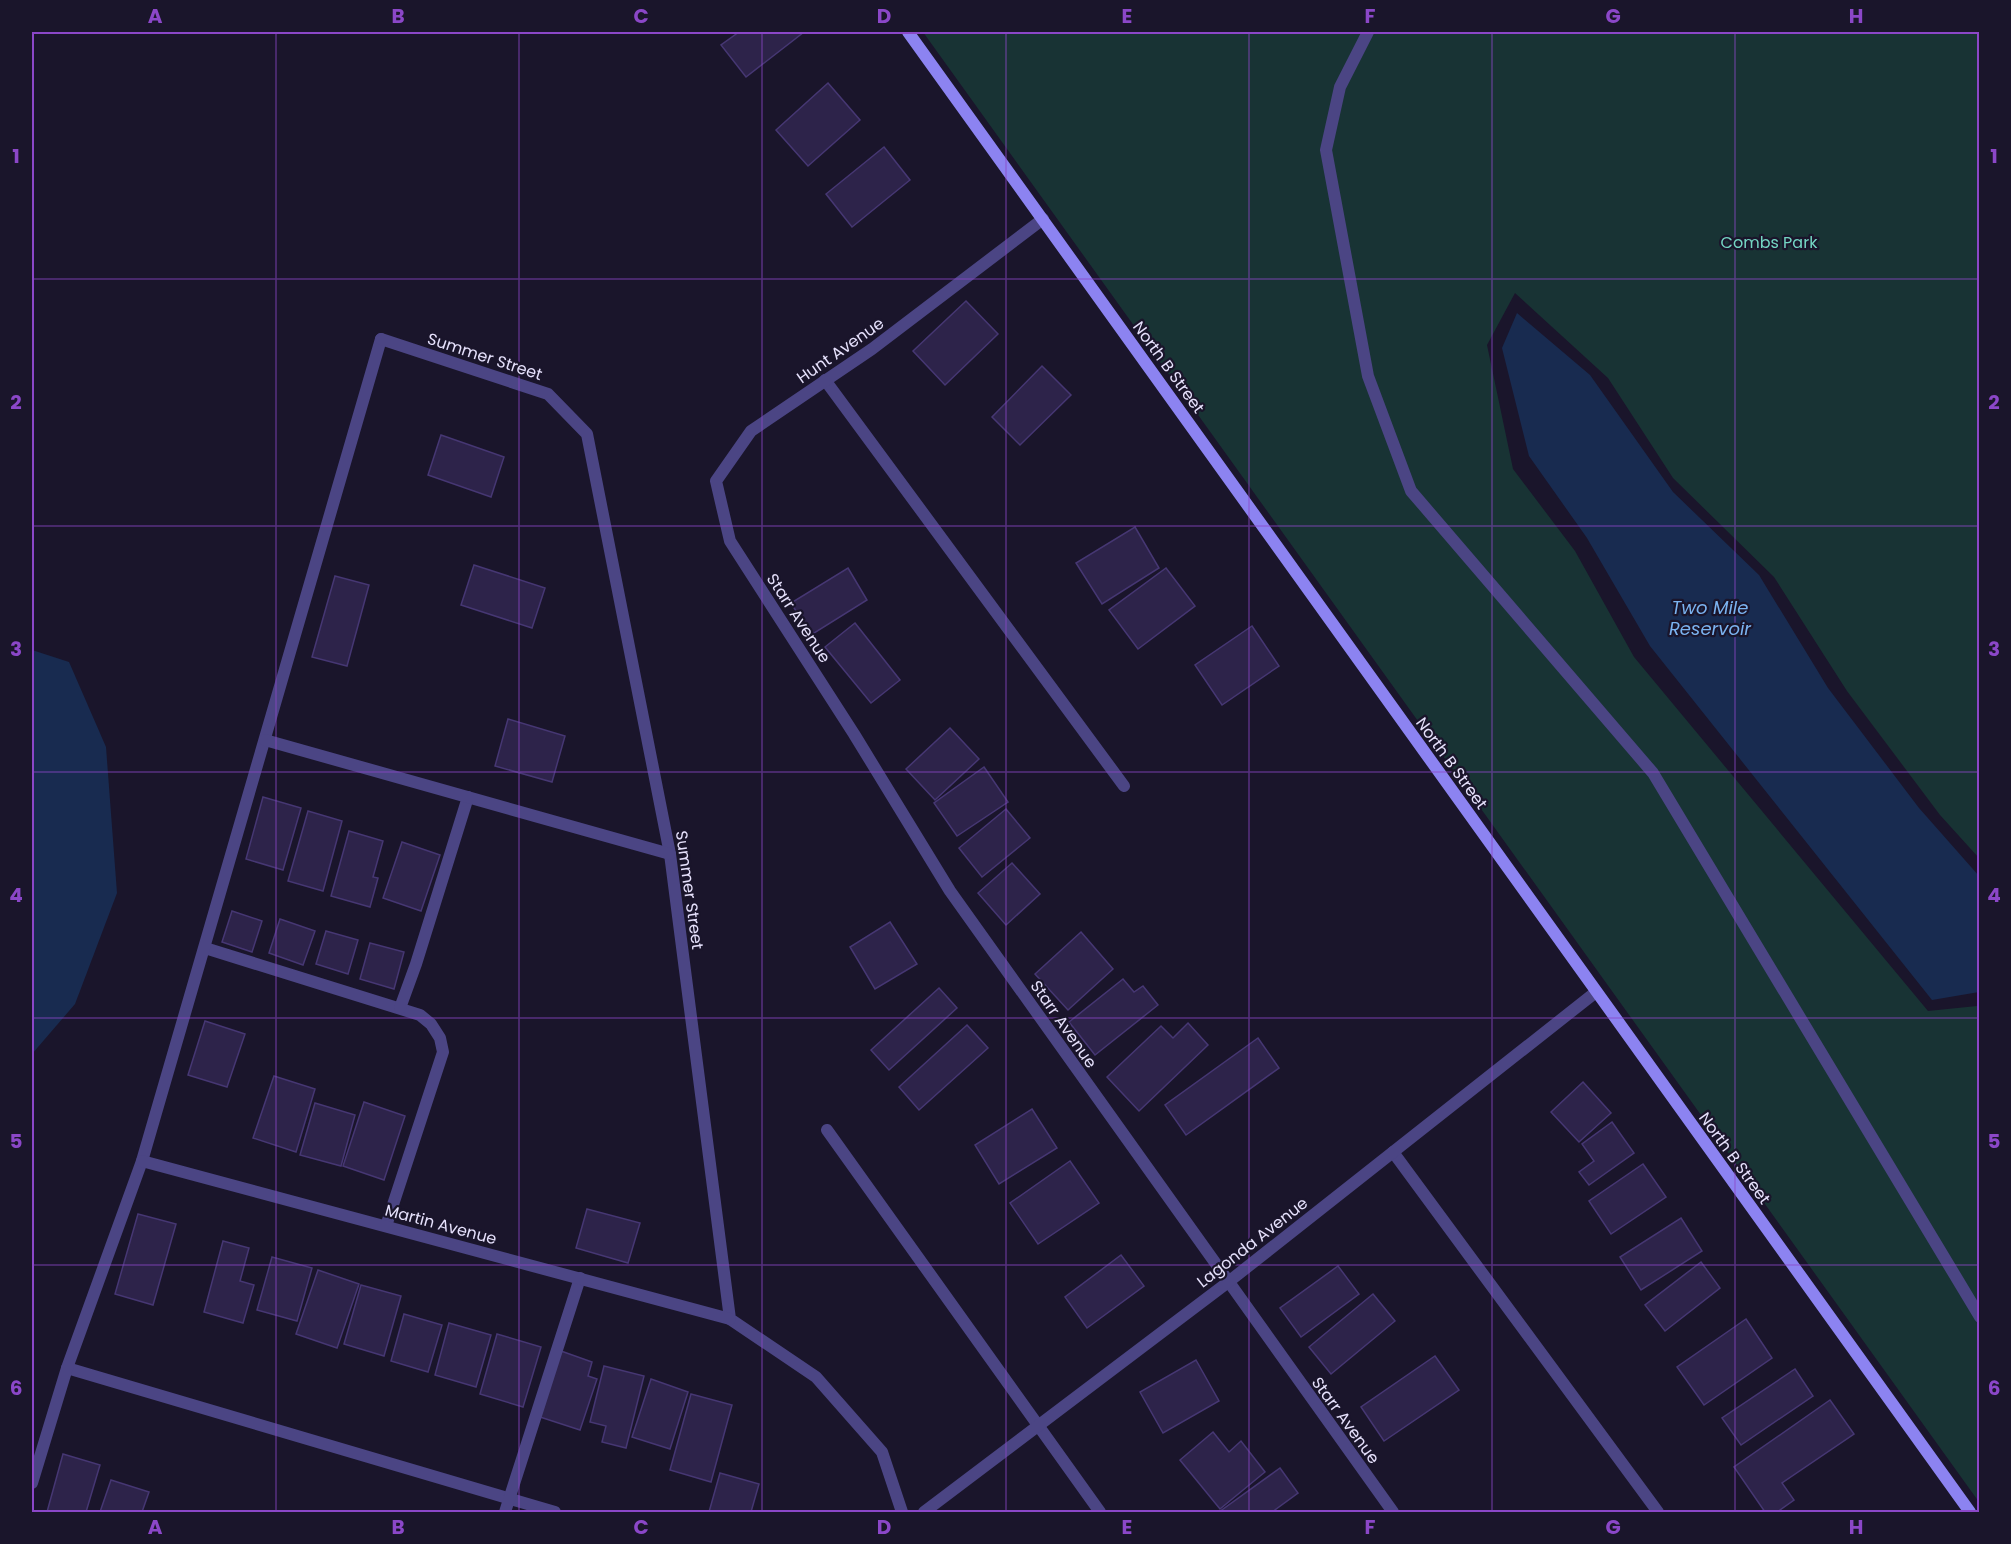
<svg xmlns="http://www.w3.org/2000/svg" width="2011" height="1544" viewBox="0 0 2011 1544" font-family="Poppins,sans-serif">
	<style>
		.green { fill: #183334 }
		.water { fill: #182b50 }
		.building { fill: #2d234a; stroke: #463773; stroke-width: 1.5 }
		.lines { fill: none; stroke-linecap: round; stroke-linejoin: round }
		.lane { stroke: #4b4584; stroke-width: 12 }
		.street { stroke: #4b4584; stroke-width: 12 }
		.secondary { stroke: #8c83f1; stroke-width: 12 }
		.grid { fill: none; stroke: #8b47c8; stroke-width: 1.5; stroke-opacity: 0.55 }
		.labels { text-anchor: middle; stroke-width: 4.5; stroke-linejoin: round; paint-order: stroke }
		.park-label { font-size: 16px; fill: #74d6c3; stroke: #1a152b }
		.street-label { font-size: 16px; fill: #e6e1fc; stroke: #1a152b }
		.water-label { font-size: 18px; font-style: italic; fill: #7bb3f0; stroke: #1a152b }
		.neatline { fill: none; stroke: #8b47c8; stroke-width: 2 }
		.grid-label { font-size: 20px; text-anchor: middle; font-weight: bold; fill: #8b47c8 }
	</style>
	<rect width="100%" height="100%" fill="#1a152b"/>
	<polygon class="green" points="923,32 1979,32 1979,858 1940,815 1847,691 1774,577 1673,478 1608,378 1515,293 1487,345 1513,469 1575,551 1634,657 1928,1011 1977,1006 1979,1008 1979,1502"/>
	<g class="water">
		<polygon points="1517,313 1590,375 1673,492 1759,575 1828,688 1919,808 1979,876 1979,992 1932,1000 1650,646 1587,538 1529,456 1502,348"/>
		<polygon points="32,650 69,662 106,747 117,893 75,1004 32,1054"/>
	</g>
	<g class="building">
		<polygon points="739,32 804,32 746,77 721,45"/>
		<polygon points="828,83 860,120 808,166 776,130"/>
		<polygon points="884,147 910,180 852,227 826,194"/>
		<polygon points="966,301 998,334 945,385 913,351"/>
		<polygon points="1042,366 1071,395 1020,445 992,417"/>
		<polygon points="441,435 504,457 491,497 428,475"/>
		<polygon points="1135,527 1159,568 1102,604 1076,563"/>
		<polygon points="474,565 545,588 532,628 461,605"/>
		<polygon points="848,568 867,600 811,635 791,603"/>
		<polygon points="1166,568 1195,606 1138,649 1109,610"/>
		<polygon points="335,576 369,585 347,666 312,657"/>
		<polygon points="855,623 900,680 871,703 825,647"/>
		<polygon points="1252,626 1279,666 1222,705 1195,665"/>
		<polygon points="508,719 565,736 552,782 495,766"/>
		<polygon points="950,728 979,759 935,800 906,769"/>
		<polygon points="984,767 1008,802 957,836 934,803"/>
		<polygon points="263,797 301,808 283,870 246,859"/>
		<polygon points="1006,809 1030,838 982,877 959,848"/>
		<polygon points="308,811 342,821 323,891 288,881"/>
		<polygon points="349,831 383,841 373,877 378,878 370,907 331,896"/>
		<polygon points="402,842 440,855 421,911 383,898"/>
		<polygon points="1012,863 1040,894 1006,925 978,893"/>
		<polygon points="232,911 262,921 252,952 222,942"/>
		<polygon points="280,919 315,931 303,965 269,953"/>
		<polygon points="890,922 917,964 875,989 850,947"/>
		<polygon points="326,931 358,940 348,974 316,964"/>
		<polygon points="1081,932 1113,969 1068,1010 1035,974"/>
		<polygon points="370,943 404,952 394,989 360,979"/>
		<polygon points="1123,979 1134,992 1143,986 1158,1005 1095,1055 1069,1022"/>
		<polygon points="939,988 957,1008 889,1070 871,1050"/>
		<polygon points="205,1021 245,1034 227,1087 188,1075"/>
		<polygon points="1188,1023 1208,1045 1139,1111 1107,1077 1161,1026 1173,1038"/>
		<polygon points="967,1025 988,1048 919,1110 899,1087"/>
		<polygon points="1258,1038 1279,1068 1186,1135 1165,1105"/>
		<polygon points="274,1076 315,1089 296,1152 253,1138"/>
		<polygon points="1583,1082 1611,1113 1579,1142 1551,1112"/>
		<polygon points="364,1102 405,1116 384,1180 343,1166"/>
		<polygon points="315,1103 355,1115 341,1166 300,1155"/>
		<polygon points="1032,1109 1057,1148 999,1184 975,1145"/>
		<polygon points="1612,1122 1634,1153 1589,1185 1579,1172 1594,1161 1582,1144"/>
		<polygon points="1070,1161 1099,1203 1038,1244 1010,1203"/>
		<polygon points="1643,1164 1666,1197 1611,1234 1589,1201"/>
		<polygon points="587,1209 640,1223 628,1263 576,1248"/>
		<polygon points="138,1214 176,1224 153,1305 115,1294"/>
		<polygon points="1681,1218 1702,1251 1641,1290 1620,1257"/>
		<polygon points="223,1241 249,1248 240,1281 254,1285 243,1323 204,1312"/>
		<polygon points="1121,1255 1144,1286 1087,1328 1065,1297"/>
		<polygon points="272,1257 312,1268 297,1321 257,1310"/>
		<polygon points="1701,1262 1720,1288 1665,1331 1645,1305"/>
		<polygon points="1338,1266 1359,1294 1301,1337 1280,1308"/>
		<polygon points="318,1270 359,1284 337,1348 296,1334"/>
		<polygon points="361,1285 401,1296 384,1356 344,1344"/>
		<polygon points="1373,1294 1395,1321 1331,1374 1309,1347"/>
		<polygon points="404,1314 442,1325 428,1372 391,1361"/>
		<polygon points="1746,1319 1772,1358 1704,1405 1677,1367"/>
		<polygon points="449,1323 491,1335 476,1387 435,1375"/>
		<polygon points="497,1334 541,1347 523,1407 480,1394"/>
		<polygon points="561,1351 592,1362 588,1376 597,1379 580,1430 540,1417"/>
		<polygon points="1435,1356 1459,1390 1384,1441 1361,1407"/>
		<polygon points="1196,1360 1219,1401 1163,1433 1140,1392"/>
		<polygon points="604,1366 644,1376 626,1448 602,1442 606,1426 590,1422"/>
		<polygon points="1795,1369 1813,1396 1741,1445 1722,1418"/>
		<polygon points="651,1379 688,1392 670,1449 632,1437"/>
		<polygon points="691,1394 732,1405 711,1482 670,1470"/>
		<polygon points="1830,1400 1854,1434 1782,1483 1794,1500 1777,1512 1765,1512 1734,1467"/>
		<polygon points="1213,1432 1229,1452 1241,1441 1265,1472 1220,1509 1180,1460"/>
		<polygon points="63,1454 100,1465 86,1512 47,1512"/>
		<polygon points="1280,1468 1298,1493 1272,1512 1219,1512"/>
		<polygon points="720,1473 759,1484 751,1512 709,1512"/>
		<polygon points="111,1480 149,1492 142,1512 100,1512"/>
	</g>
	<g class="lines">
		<g class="lane">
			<polyline points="1368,32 1340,87 1326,150 1368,376 1411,491 1653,773 1980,1317"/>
			<polyline points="825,380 1124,786"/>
			<polyline points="205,948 420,1015 431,1024 440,1038 443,1052 386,1226"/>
			<polyline points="400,1008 416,964 468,797"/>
			<polyline points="827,1130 1100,1512"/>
			<polyline points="1393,1152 1658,1512"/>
			<polyline points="67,1368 555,1512"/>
			<polyline points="32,1483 67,1368 142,1161 381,339"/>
			<polyline points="505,1512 580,1278"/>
		</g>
		<g class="street">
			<polyline points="1043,219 872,349 751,431 716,481 730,541 854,734 950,891 1393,1512"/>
			<polyline points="381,339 548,394 587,434 670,854 730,1319 816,1377 882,1452 902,1512"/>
			<polyline points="265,740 670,854"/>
			<polyline points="142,1161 730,1319"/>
			<polyline points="924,1512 1227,1283 1596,992"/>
		</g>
		<polyline class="secondary" points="908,32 1970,1512"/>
	</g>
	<path class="grid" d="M 276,32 L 276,1512M 519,32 L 519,1512M 762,32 L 762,1512M 1006,32 L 1006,1512M 1249,32 L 1249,1512M 1492,32 L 1492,1512M 1735,32 L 1735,1512M 32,279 L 1980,279M 32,526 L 1980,526M 32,772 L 1980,772M 32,1018 L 1980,1018M 32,1265 L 1980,1265"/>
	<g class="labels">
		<g class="park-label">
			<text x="1769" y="248">Combs Park</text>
		</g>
		<g class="street-label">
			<text transform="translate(840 350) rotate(-35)" y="6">Hunt Avenue</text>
			<text transform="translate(485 356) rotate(18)" y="6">Summer Street</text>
			<text transform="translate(1169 367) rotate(54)" y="6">North B Street</text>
			<text transform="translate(799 618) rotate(57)" y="6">Starr Avenue</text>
			<text transform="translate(1452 763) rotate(54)" y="6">North B Street</text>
			<text transform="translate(690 890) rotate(82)" y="6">Summer Street</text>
			<text transform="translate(1064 1024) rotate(55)" y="6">Starr Avenue</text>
			<text transform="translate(1735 1158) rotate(54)" y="6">North B Street</text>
			<text transform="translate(441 1224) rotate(15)" y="6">Martin Avenue</text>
			<text transform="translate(1252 1242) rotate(-38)" y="6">Lagonda Avenue</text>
			<text transform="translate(1346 1420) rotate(54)" y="6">Starr Avenue</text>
		</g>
		<g class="water-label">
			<text x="1710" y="614">Two Mile<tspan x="1710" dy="21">Reservoir</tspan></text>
		</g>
	</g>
	<rect width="2011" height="1544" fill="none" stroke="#1a152b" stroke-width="66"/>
	<rect x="33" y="33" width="1945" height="1478" class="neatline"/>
	<g class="grid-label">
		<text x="155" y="23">A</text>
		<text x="398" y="23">B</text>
		<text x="641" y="23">C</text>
		<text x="884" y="23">D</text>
		<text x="1127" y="23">E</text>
		<text x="1370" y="23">F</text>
		<text x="1613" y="23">G</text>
		<text x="1856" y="23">H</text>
		<text x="16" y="163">1</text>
		<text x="1994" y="163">1</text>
		<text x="16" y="409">2</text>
		<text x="1994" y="409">2</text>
		<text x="16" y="656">3</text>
		<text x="1994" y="656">3</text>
		<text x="16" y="902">4</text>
		<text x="1994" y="902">4</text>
		<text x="16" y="1148">5</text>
		<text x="1994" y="1148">5</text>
		<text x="16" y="1395">6</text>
		<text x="1994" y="1395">6</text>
		<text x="155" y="1534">A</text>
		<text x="398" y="1534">B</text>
		<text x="641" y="1534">C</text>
		<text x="884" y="1534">D</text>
		<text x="1127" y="1534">E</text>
		<text x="1370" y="1534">F</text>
		<text x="1613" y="1534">G</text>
		<text x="1856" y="1534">H</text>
	</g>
</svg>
